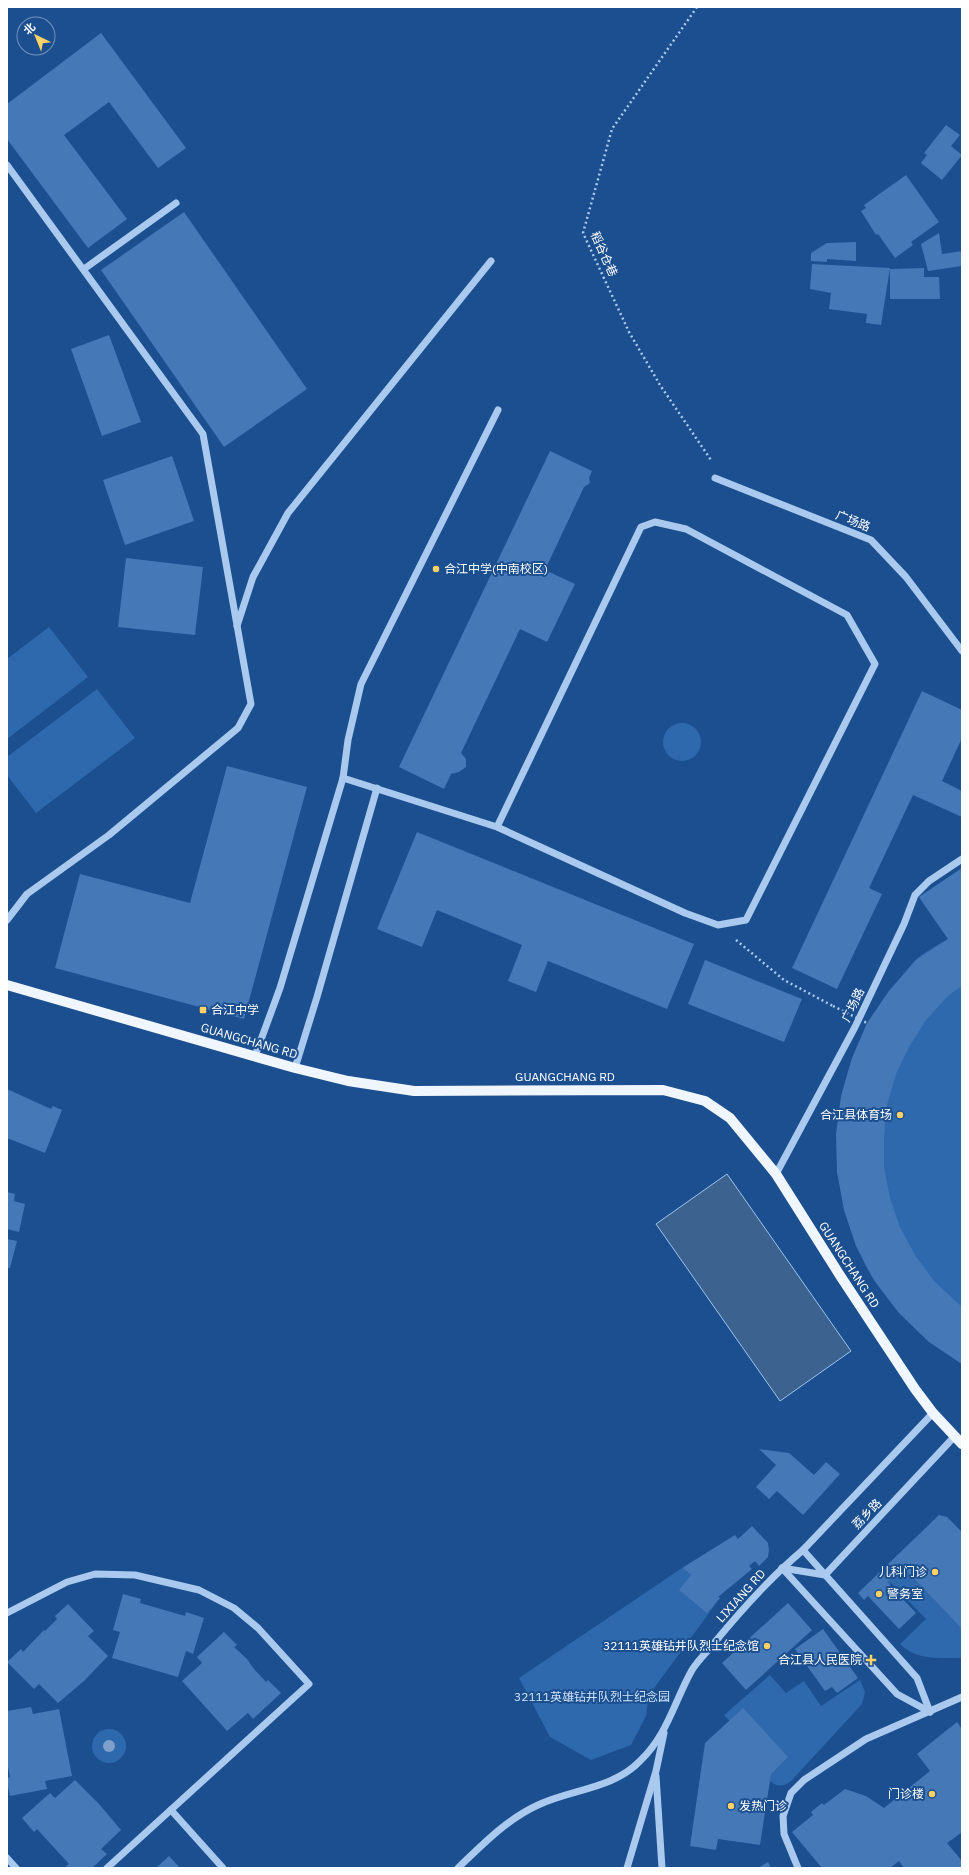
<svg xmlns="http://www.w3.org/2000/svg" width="969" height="1875" viewBox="0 0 969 1875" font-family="'IBM Plex Sans','Noto Sans SC',sans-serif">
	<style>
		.green { fill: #2e69ad }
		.water { fill: #3c6290; stroke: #9cc4f0 }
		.building { fill: #4478b7 }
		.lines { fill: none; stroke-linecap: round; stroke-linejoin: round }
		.path { stroke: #a9c9ee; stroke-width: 2.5; stroke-dasharray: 2 3; stroke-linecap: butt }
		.minor { stroke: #a9c9ee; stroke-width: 7 }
		.major { stroke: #f0f6ff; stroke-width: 10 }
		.path-bridge { stroke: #a9c9ee; stroke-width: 2.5; stroke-dasharray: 2 3; stroke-linecap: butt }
		.tree { fill: #7ea0ca }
		.poi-dot { fill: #ffd166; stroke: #1b4f8f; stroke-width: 1.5 }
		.labels { text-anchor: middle; stroke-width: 4; stroke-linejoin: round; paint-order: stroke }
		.street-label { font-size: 12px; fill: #fff; stroke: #1b4f8f }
		.poi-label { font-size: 12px; fill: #fff; stroke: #1b4f8f; text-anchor: end }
		.park-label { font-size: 12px; fill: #cfe3fa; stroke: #1b4f8f }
	</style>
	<rect width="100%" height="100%" fill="#1b4f8f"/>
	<g class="green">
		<polygon points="49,627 88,677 7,739 7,659"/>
		<polygon points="97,689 135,738 36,813 7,775 7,757"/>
		<circle cx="682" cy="742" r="19"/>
		<path d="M 962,868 L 962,1364 C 925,1340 900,1318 875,1281 C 864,1266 857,1247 851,1229 C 821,1143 840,1046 901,977 C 906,971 911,964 917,959 C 926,951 938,945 948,939 L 919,897 Z"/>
		<path d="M 899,1563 L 962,1629 L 962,1658 C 940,1658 917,1661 900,1644 L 926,1619 L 891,1583 L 889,1585 L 887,1582 L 898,1573 L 894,1568 Z"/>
		<polygon points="682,1568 720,1598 649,1695 646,1716 631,1745 591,1760 550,1737 519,1678"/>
		<path d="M 770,1675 L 786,1693 L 804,1681 L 821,1706 L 860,1680 L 865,1692 L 862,1704 L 792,1780 C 780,1791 772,1784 762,1774 L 771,1765 L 724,1715 Z"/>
		<circle cx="109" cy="1746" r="17"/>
	</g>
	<polygon class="water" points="727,1174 851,1351 780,1401 656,1224"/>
	<g class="building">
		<polygon points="101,33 186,148 158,168 109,102 64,135 127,219 88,248 7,139 7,104"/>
		<polygon points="946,125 960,135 951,146 962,155 942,180 921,163 927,155 924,153"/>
		<polygon points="906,175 939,222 911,242 913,245 895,258 878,234 876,235 861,211 866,208 864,205"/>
		<polygon points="184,212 307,389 224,447 101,270"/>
		<polygon points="939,233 942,254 962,251 962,266 928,271 921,244"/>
		<polygon points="856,242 856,261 827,259 827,262 811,261 811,253 827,243"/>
		<polygon points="812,264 890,268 881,325 866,323 867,314 829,309 831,293 810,289"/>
		<polygon points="924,268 924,277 939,277 940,299 890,299 890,269"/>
		<polygon points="109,335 141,422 102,436 71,349"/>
		<polygon points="550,451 592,471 589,478 590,483 584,487 545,570 575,584 547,642 520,629 461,753 466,759 466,767 459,772 451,774 444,789 399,767"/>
		<polygon points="172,456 194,521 125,545 103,480"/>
		<polygon points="126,558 203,567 195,635 118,627"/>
		<polygon points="922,691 962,710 962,738 942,781 962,791 962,817 913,795 869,888 882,894 837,989 792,968"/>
		<polygon points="227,766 307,787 244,1019 55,968 80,874 190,903"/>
		<polygon points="417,832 694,944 667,1009 548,961 536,992 508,981 522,945 437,910 422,947 377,929"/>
		<polygon points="962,868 962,986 949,995 926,1020 909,1047 896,1074 887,1105 884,1136 884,1167 890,1198 900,1227 915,1255 934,1281 962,1307 962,1364 929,1342 899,1313 874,1280 856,1246 844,1210 837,1172 836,1134 841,1096 852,1058 867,1023 889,991 917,959 948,939 919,897"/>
		<polygon points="705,960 802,999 784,1042 688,1004"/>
		<polygon points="7,1089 51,1109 53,1106 62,1110 45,1153 7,1138"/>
		<polygon points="7,1192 15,1194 14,1201 25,1204 19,1232 7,1229"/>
		<polygon points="7,1239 17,1241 10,1268 7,1268"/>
		<polygon points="759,1449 789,1453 814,1475 826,1462 840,1474 803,1515 777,1491 769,1499 756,1487 776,1465"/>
		<polygon points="939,1515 947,1517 962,1532 962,1629 899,1563 894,1568 898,1573 887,1582 916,1613 899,1629 868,1596 864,1600 858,1593"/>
		<polygon points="752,1526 768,1543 769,1550 768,1557 759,1566 755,1561 749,1566 752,1569 718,1597 720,1598 707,1613 679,1590 691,1575 682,1568 735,1535 738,1539"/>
		<polygon points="123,1594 141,1599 140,1603 185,1616 186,1612 204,1618 193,1654 186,1651 178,1677 112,1658 120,1632 113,1630"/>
		<polygon points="788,1603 812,1630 746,1690 722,1663"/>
		<polygon points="68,1604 94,1631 88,1636 108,1656 84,1681 58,1703 39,1684 34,1689 7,1662 21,1649 23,1652 44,1630 45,1631 57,1619 55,1616"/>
		<polygon points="823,1629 858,1678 837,1693 832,1687 825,1691 795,1649"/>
		<polygon points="224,1632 237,1645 234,1647 247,1659 254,1669 266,1682 268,1680 281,1693 253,1719 248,1713 227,1731 182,1681 202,1663 197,1657"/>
		<polygon points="31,1707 33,1714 59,1709 72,1776 45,1781 47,1789 10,1796 7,1782 7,1778 10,1777 7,1762 7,1711"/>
		<polygon points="743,1708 788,1757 771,1774 760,1845 718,1839 716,1850 690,1846 705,1743"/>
		<polygon points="957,1722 962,1729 962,1834 961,1833 947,1843 962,1861 962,1868 904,1868 899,1861 890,1868 822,1868 792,1832 813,1815 811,1812 822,1803 824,1805 845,1789 866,1796 884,1808 930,1771 917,1754"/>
		<polygon points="75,1780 99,1804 121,1830 101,1849 107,1854 92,1868 68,1868 66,1866 69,1864 37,1829 34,1832 22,1818 50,1793 55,1798"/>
		<polygon points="169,1856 180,1868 156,1868"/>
		<polygon points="768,1862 771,1868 758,1868"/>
	</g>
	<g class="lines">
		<g class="path">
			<polyline points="697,7 612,129 583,233 629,332 660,385 711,460"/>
			<polyline points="736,940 784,980 833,1006"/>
		</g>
		<g class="minor">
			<polyline points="7,165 203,434 251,704 238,728 109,835 27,894 7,920"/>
			<polyline points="84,269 176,203"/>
			<polyline points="715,478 871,540 906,577 962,651"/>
			<polyline points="237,626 253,577 288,513 491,261"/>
			<polyline points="343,778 497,827 685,913 718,925 746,920 875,664 847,615 686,529 655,522 641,527 497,827"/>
			<polyline points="255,1056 280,988 343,778 348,740 361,684 498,410"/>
			<polyline points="295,1068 317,997 377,788"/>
			<polyline points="776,1174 855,1027 904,924 915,895 929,881 962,859"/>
			<polyline points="803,1550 917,1678 930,1712"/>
			<polyline points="782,1568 825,1575 954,1437"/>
			<polyline points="782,1568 897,1694 930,1712"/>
			<polyline points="7,1613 67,1582 95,1574 135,1575 199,1590 234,1608 258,1628 309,1684 107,1868"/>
			<polyline points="656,1776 662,1868"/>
			<polyline points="171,1810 223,1868"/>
			<polyline points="7,1858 16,1868"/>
			<path d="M 458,1868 C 482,1845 507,1819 538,1805 C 572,1789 613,1789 640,1761 C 668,1734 674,1702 692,1670 C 698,1660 708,1651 715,1642 C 742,1609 771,1577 803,1550 L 933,1413"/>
			<polyline points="627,1868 656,1771 664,1733"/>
			<polyline points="798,1868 784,1834 783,1816 791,1793 804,1780 866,1739 962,1697"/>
		</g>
		<polyline class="major" points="7,985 295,1068 348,1081 414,1091 663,1090 705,1101 730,1118 776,1174 841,1277 915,1389 933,1413 962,1444"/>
		<polyline class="path-bridge" points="833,1006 867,1023"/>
	</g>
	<circle class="tree" cx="109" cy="1746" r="6"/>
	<g class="poi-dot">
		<circle cx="436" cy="569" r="4"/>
		<rect x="199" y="1006" width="8" height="8" rx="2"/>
		<circle cx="900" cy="1115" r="4"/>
		<circle cx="935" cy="1572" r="4"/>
		<circle cx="879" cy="1594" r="4"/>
		<circle cx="767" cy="1646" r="4"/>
		<path d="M869 1654h4v4h4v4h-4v4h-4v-4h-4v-4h4z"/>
		<circle cx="932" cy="1794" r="4"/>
		<circle cx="731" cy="1806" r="4"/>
	</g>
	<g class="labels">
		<g class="street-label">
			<text transform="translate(604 254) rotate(66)" y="4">稻谷仓巷</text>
			<text transform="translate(853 521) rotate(22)" y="4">广场路</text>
			<text transform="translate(853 1005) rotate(-64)" y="4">广场路</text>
			<text transform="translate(249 1041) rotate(16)" y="4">GUANGCHANG RD</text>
			<text x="565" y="1081">GUANGCHANG RD</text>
			<text transform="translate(849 1265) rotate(57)" y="4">GUANGCHANG RD</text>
			<text transform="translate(867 1514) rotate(-46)" y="4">荔乡路</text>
			<text transform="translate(741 1596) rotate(-48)" y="4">LIXIANG RD</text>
		</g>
		<g class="poi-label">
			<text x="444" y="573" text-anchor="start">合江中学(中南校区)</text>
			<text x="211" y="1014" text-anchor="start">合江中学</text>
			<text x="892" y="1119">合江县体育场</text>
			<text x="927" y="1576">儿科门诊</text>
			<text x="887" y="1598" text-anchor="start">警务室</text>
			<text x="759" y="1650">32111英雄钻井队烈士纪念馆</text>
			<text x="862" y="1664">合江县人民医院</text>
			<text x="924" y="1798">门诊楼</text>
			<text x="739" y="1810" text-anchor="start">发热门诊</text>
		</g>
		<g class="park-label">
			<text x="592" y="1701">32111英雄钻井队烈士纪念园</text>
		</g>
	</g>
	<rect width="969" height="1875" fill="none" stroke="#ffffff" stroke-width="16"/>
	<g transform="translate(36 36) rotate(317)"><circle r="19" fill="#1b4f8f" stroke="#7695bc"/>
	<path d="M0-3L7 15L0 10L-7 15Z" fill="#ffd166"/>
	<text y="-6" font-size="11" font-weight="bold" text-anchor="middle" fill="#ffffff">北</text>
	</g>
</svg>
